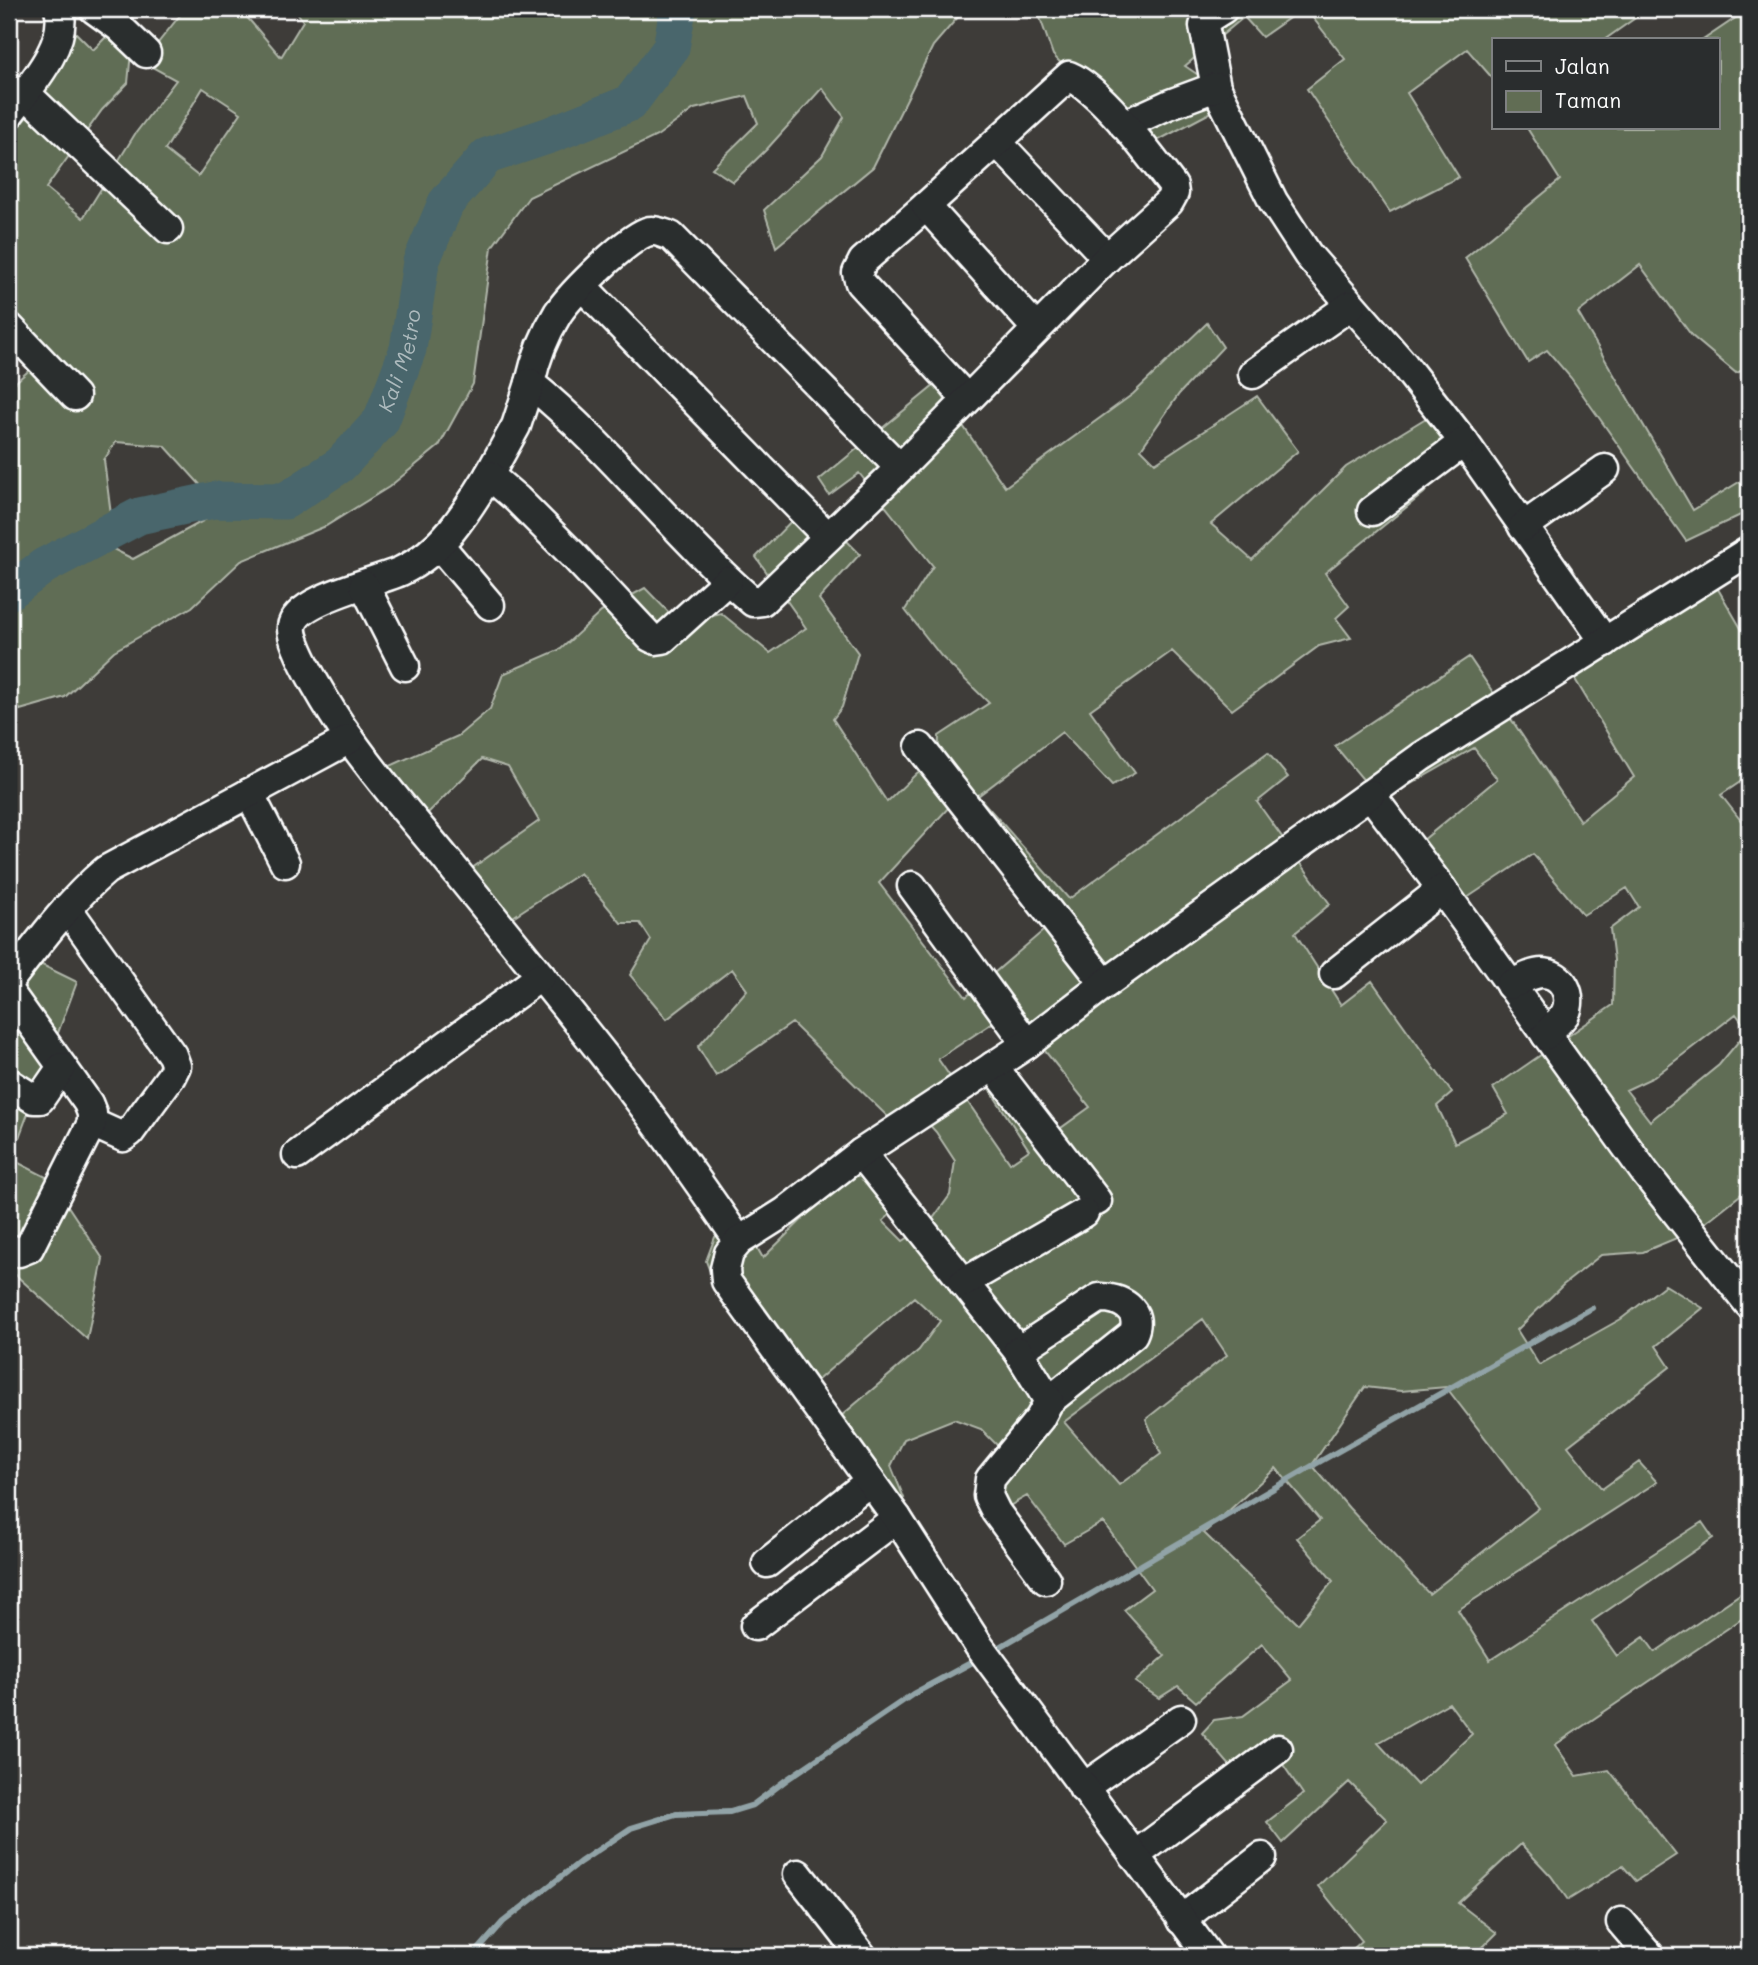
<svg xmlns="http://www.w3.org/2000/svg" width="1758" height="1965" viewBox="0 0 1758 1965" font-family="Mali,sans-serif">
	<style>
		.green { fill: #616d54; stroke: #b0b6aa; stroke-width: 2; fill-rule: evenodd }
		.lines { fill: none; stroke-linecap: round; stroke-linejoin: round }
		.stream { stroke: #91a3a7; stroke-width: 6 }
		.river { stroke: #48666c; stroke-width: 37 }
		.minor-casing { stroke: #fff; stroke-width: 33 }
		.minor { stroke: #2a2d2e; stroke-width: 28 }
		.labels { text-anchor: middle; stroke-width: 6; stroke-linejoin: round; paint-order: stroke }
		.water-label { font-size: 21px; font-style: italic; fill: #adbabd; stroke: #2a2d2e }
	</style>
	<rect width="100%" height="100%" fill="#3e3c39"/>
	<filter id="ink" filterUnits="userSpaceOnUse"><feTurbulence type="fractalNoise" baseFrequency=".0143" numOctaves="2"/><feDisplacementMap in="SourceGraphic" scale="14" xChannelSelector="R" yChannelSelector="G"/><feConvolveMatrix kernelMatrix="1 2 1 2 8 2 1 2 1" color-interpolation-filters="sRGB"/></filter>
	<g filter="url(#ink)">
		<g class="green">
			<path d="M 185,9 L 240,9 L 281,57 L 303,21 L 295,9 L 965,9 L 933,46 L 873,167 L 776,247 L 764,210 L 822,156 L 844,117 L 822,88 L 767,149 L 733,182 L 712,168 L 758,123 L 747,96 L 694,109 L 657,136 L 529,197 L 492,247 L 473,384 L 439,446 L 389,487 L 326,526 L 241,561 L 192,607 L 114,651 L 65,697 L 20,710 L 9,690 L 9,388 L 34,366 L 9,338 L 9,192 L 15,187 L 9,171 L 9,139 L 42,98 L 40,87 L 72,29 L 93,50 L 110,33 L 131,52 L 128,83 L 102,110 L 46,188 L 83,218 L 135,134 L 176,80 L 143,62 ZM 203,88 L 241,113 L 198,176 L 165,150 ZM 116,442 L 165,446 L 214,500 L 238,502 L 133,559 L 95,540 L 113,530 L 104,460 Z"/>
			<polygon points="1037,9 1302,9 1262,37 1244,17 1185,66 1216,87 1225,105 1155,142 1107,111 1053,55"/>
			<polygon points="1306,9 1648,9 1604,40 1494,40 1494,80 1467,49 1407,93 1459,177 1390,212 1307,89 1345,59"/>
			<polygon points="1749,9 1749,219 1743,223 1749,232 1749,368 1736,373 1692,336 1640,265 1578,313 1693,510 1749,476 1749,511 1686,541 1571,378 1547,350 1528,362 1465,258 1560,180 1527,128 1718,128 1718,40 1703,40"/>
			<path d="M 1207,323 L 1223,347 L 1179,394 L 1141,449 L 1155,463 L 1257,396 L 1298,451 L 1211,524 L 1252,560 L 1346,467 L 1439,410 L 1464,442 L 1424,493 L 1325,573 L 1349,606 L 1336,618 L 1351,638 L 1319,646 L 1232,710 L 1172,651 L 1090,710 L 1135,773 L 1112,786 L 1062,732 L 978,796 L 1069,899 L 1268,753 L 1288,777 L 1257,802 L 1330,904 L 1295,933 L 1341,1005 L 1372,981 L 1452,1093 L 1437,1106 L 1455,1143 L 1508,1114 L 1493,1088 L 1613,1005 L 1614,960 L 1610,929 L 1639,907 L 1627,888 L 1583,915 L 1533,854 L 1458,904 L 1416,846 L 1497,779 L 1474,748 L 1381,801 L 1335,746 L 1469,657 L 1580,821 L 1634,777 L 1570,671 L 1708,572 L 1749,642 L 1749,776 L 1721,795 L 1749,831 L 1749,1188 L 1696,1230 L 1643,1252 L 1601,1255 L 1563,1285 L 1517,1330 L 1539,1365 L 1621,1319 L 1665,1285 L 1703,1308 L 1656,1346 L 1670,1367 L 1568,1446 L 1602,1489 L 1639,1462 L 1657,1482 L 1458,1610 L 1490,1660 L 1702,1522 L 1713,1538 L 1592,1621 L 1617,1656 L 1644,1637 L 1655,1652 L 1749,1588 L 1749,1614 L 1555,1745 L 1577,1776 L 1609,1770 L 1676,1855 L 1636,1881 L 1623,1866 L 1568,1900 L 1551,1876 L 1521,1844 L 1458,1903 L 1497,1933 L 1474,1956 L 1345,1956 L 1362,1941 L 1318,1886 L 1387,1820 L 1349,1782 L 1283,1843 L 1267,1822 L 1303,1794 L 1273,1750 L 1237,1774 L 1202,1733 L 1214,1720 L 1243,1716 L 1292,1680 L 1262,1644 L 1196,1702 L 1178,1686 L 1159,1698 L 1135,1682 L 1165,1656 L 1124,1610 L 1152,1589 L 1103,1522 L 1064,1544 L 1027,1496 L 1004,1509 L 985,1487 L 1012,1460 L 981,1429 L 954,1419 L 904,1439 L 891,1466 L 904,1498 L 873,1513 L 821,1433 L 919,1350 L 940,1321 L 914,1297 L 798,1397 L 714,1282 L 706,1261 L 715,1237 L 738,1214 L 763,1258 L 839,1183 L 878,1153 L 899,1207 L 883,1221 L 903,1241 L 929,1224 L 950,1195 L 955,1161 L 936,1132 L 910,1103 L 888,1117 L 792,1023 L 716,1076 L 698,1047 L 747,990 L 732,969 L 667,1019 L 630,975 L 651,940 L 640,923 L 621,923 L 580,873 L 496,928 L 458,878 L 539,821 L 508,767 L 482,759 L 417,824 L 372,774 L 458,736 L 490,709 L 503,674 L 561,649 L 601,612 L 645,588 L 679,623 L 721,613 L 770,653 L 806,628 L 756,557 L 809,503 L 860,554 L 819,599 L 858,653 L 842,707 L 833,719 L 887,802 L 917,773 L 938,761 L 939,736 L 989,703 L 941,656 L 905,610 L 933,566 L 859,473 L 829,495 L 819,480 L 935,385 L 1005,487 L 1133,394 ZM 950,806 L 1050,925 L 966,997 L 879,883 ZM 1012,1010 L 1090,1107 L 1058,1130 L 1002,1051 L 977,1070 L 1029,1150 L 1010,1163 L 938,1059 ZM 1736,1014 L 1748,1030 L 1719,1065 L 1650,1121 L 1626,1090 L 1654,1077 ZM 1203,1319 L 1227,1355 L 1146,1419 L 1161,1454 L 1119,1485 L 1064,1422 ZM 1365,1387 L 1401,1391 L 1446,1387 L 1539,1508 L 1429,1594 L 1349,1508 L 1312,1465 ZM 1276,1468 L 1320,1520 L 1297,1538 L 1333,1581 L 1298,1624 L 1204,1533 ZM 1449,1703 L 1472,1734 L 1417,1785 L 1378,1743 Z"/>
			<polygon points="32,960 77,982 11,1159 50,1179 103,1259 87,1339 9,1269 9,1035"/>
		</g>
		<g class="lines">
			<g class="stream">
				<polyline points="993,1651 1312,1466 1592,1308"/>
				<polyline points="473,1956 503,1922 580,1862 631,1828 676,1814 730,1812 753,1805 786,1780 913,1694 980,1658"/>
			</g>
			<path class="river" id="s1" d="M 9,592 L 44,566 L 139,516 L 214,500 L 285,501 L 340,465 L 381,421 L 408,349 L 421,262 L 446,203 L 487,156 L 550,135 L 630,103 L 671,48 L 678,9"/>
			<g class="minor-casing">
				<g id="minor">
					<polyline points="94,9 119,27 146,53"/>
					<polyline points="1223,9 1207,19 1204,26 1216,87 1273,201 1308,255 1404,365 1464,442 1605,642"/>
					<polyline points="25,93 168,229"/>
					<path d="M 9,114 C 29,87 69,44 59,9"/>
					<polyline points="1124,125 1170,104 1216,87"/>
					<polyline points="998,143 1107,258"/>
					<polyline points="926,206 863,261 857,273 860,283 967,399"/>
					<polyline points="582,286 828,537"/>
					<polyline points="9,327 75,396"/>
					<polyline points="1253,374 1351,305"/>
					<path d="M 900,468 L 671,236 C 664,234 657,230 650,231 C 629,235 571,294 558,313 C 545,334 535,360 530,383 C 611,449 674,534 753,602 L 762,601 L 900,468 L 1107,258 L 1169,202 L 1174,193 L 1173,186 C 1150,156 1102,90 1069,76 L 926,206 L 1036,328"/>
					<polyline points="489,475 516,426 530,383"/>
					<polyline points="1372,511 1464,442"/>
					<polyline points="1523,527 1605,469"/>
					<polyline points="439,545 490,605"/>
					<polyline points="1749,551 1421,757 1370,794 1442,889 1646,1174 1749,1304"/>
					<path d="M 728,580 L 663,639 L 656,640 L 650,637 L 573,555 L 517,499 L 489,475 C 466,513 442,552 401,571 C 377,582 295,599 292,627 C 289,646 337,721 350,739 C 379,781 414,820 446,859 C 508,936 571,1012 631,1090 C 669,1139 704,1190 739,1241"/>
					<polyline points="364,585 405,666"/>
					<polyline points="920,747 1105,984"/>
					<polyline points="249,793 285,863"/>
					<polyline points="912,886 1027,1044"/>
					<polyline points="67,908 172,1055 176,1066 171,1076 130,1132 123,1137 92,1123"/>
					<polyline points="1334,974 1442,889"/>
					<path d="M 9,981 C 39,942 68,902 106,870 L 350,739"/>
					<path d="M 1510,985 C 1519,981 1532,973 1542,973 C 1563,973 1574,996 1565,1014 C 1560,1021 1552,1028 1546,1035"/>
					<polyline points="9,992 88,1103 92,1113 92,1123 29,1248 19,1252 9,1249"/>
					<polyline points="993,1066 1097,1201"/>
					<polyline points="9,1083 34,1099 40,1099 62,1067"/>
					<path d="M 861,1153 L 1018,1351 L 1099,1298 C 1120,1297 1144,1310 1133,1334 L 1049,1401"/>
					<polyline points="297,1155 541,976"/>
					<polyline points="963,1283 1084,1213"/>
					<polyline points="1018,1351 1049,1401 1040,1418 990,1479 988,1496 996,1512 1046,1580"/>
					<polyline points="767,1563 870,1481"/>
					<polyline points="755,1626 897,1518"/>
					<polyline points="1083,1788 1181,1719"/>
					<polyline points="1134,1856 1278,1749"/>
					<polyline points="798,1874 862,1956"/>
					<polyline points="1181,1920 1262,1857"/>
					<polyline points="1621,1922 1650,1956"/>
					<polyline points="1209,1956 979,1646 897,1518 726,1281 725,1269 729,1253 739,1241 785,1212 861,1153 1027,1044 1105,984 1370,794"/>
				</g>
			</g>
			<use href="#minor" class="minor"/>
		</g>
	</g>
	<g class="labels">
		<g class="water-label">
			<text dy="7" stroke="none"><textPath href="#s1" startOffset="488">Kali Metro</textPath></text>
		</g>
	</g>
	<rect width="1758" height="1965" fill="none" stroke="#2a2d2e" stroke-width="35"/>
	<rect x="18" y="18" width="1723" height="1930" fill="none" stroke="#fff" stroke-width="2.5" filter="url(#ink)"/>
	<rect x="1492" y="38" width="228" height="91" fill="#2a2d2e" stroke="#7f8182" stroke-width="2"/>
	<rect x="1506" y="61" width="35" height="10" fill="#2a2d2e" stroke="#7f8182" stroke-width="2"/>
	<text x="1555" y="74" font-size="21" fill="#ffffff">Jalan</text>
	<rect x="1506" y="91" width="35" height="21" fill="#616d54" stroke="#7f8182" stroke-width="2"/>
	<text x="1555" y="108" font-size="21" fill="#ffffff">Taman</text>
</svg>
